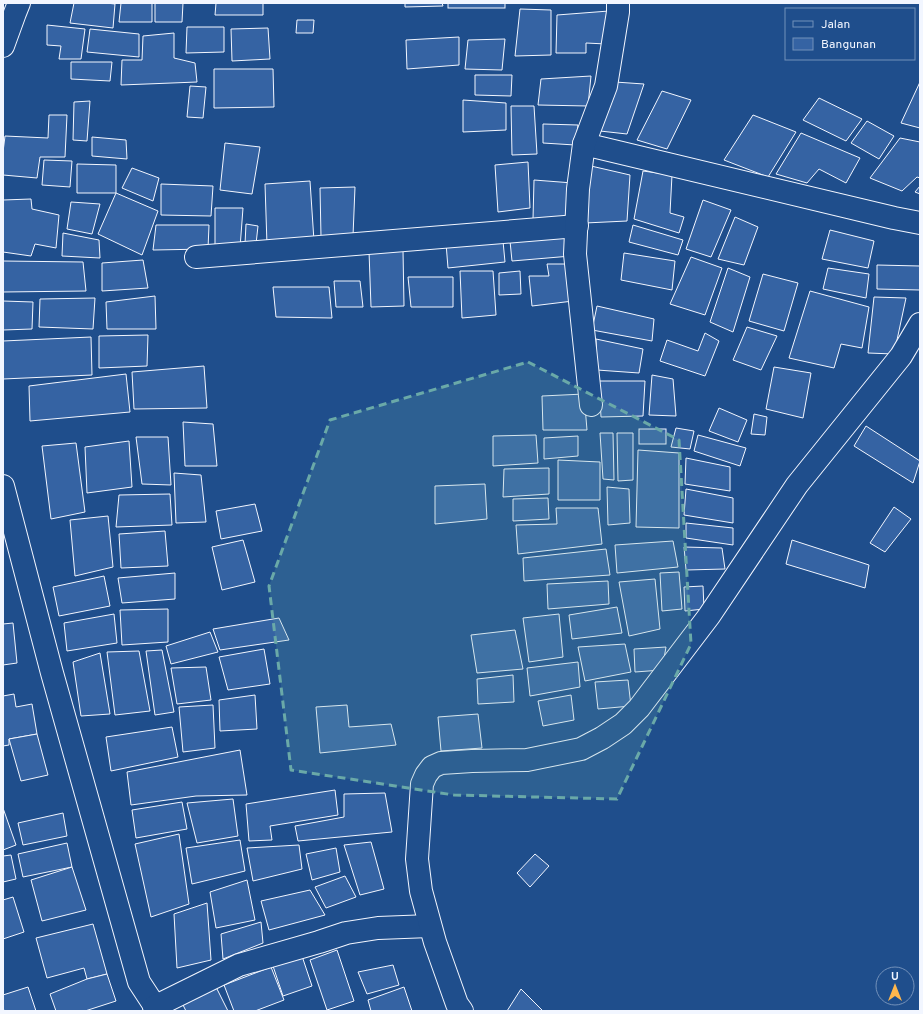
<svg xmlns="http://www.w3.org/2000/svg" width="923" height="1014" viewBox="0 0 923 1014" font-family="Overpass,sans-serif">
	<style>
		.building { fill: #3563a3; stroke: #f2f6ff }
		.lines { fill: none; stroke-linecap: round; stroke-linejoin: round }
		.minor-casing { stroke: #f2f6ff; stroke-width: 24 }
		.minor { stroke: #1f4e8c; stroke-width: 22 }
		.marked { fill: #6aa9a8; fill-opacity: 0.2; stroke: #6aa9a8; stroke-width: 3; stroke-dasharray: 8 5; stroke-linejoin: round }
	</style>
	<rect width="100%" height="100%" fill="#1f4e8c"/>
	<g class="building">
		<polygon points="74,3 106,3 115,4 113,28 70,23"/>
		<polygon points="121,3 152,3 152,22 119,22"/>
		<polygon points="155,3 183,3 182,22 155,22"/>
		<polygon points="216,3 263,3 263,15 215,15"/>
		<polygon points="405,3 442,3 443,6 405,7"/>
		<rect x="448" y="3" width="57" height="5"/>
		<polygon points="520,9 551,10 551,55 515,56"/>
		<polygon points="609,11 606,44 586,43 586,53 556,53 557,15"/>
		<polygon points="297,20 314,20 313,33 296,33"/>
		<polygon points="47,25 85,29 81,59 59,59 61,46 47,45"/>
		<polygon points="187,27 224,27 224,52 186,53"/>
		<polygon points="268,28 270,59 232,61 231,29"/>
		<polygon points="90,29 139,34 139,57 87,52"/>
		<polygon points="174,33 174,58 195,63 197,82 121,85 122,60 142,60 143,36"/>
		<polygon points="459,37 459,65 407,69 406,40"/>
		<polygon points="505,39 502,70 465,69 468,40"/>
		<polygon points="71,62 112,62 110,81 71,79"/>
		<polygon points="214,69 273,69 274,107 214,108"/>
		<polygon points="475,75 512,75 511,96 475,95"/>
		<polygon points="591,76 588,106 538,105 541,79"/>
		<polygon points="615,82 644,84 627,134 600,131"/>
		<polygon points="920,82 920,128 901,123"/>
		<polygon points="190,86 206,87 203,118 187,117"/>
		<polygon points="662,91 691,100 667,149 637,140"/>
		<polygon points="819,98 862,119 846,141 803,120"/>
		<polygon points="463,100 506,103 506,130 463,132"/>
		<polygon points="90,101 87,141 73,140 74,102"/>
		<polygon points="511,106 534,106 537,154 512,155"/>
		<polygon points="49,115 67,115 65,157 40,157 37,178 3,175 3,152 5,136 48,138"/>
		<polygon points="753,115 796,132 768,177 724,160"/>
		<polygon points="867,121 894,136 879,159 851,143"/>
		<polygon points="543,124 578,125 575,145 543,143"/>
		<polygon points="801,133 860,158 846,183 819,169 807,183 776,174"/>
		<polygon points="92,137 126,140 127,159 92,156"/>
		<polygon points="900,138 920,142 920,178 917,177 902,191 870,178"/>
		<polygon points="225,143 260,147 252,194 220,190"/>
		<polygon points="44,160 72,161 70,187 42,185"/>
		<polygon points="528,162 530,208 498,212 495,165"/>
		<polygon points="77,164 116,165 116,193 77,193"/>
		<polygon points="591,166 630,175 627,221 585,223"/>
		<polygon points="132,168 159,178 153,201 122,188"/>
		<polygon points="643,171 672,175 670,213 684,217 679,233 634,219"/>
		<polygon points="534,180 573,183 573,220 533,219"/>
		<polygon points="310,181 314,241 267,245 265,184"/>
		<polygon points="161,184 213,186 211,216 161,215"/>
		<polygon points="920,186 920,194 915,192"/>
		<polygon points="355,187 353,236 321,237 320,188"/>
		<polygon points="116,193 158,211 142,255 98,234"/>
		<polygon points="31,199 32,209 59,215 56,248 35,244 31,256 3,252 3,200"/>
		<polygon points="703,200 731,210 711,257 686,249"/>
		<polygon points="71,202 100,204 92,234 67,229"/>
		<polygon points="215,208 243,208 240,248 215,248"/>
		<polygon points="735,217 758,227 744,265 718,259"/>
		<polygon points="246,224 258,226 256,244 245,244"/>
		<polygon points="156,225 209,225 208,249 153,250"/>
		<polygon points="633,225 683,240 678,255 629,242"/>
		<polygon points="830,230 874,241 868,268 822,259"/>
		<polygon points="63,233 99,240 100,258 62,256"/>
		<polygon points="570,234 571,256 512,261 510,241"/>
		<polygon points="503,241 505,262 448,268 446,243"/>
		<polygon points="403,250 404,306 371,307 369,251"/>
		<polygon points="624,253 675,261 672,290 621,280"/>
		<polygon points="691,257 722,268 705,315 670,304"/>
		<polygon points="143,260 148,288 102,291 102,263"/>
		<polygon points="3,261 83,262 86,291 3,292"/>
		<polygon points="547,264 570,264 573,301 532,306 529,276 549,276"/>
		<polygon points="877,265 920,266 920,290 877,289"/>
		<polygon points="728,268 750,277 733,332 710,322"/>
		<polygon points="828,268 869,274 866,298 823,289"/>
		<polygon points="460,271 493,271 496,315 462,318"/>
		<polygon points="520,271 521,294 499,295 499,273"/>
		<polygon points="763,274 798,283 784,331 749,321"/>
		<polygon points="408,277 453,277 453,307 411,307"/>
		<polygon points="334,281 360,281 363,307 336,307"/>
		<polygon points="273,287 329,287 332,318 276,317"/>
		<polygon points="810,291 869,307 862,348 841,344 834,368 789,358"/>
		<polygon points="155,296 156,329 107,329 106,302"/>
		<polygon points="874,297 906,298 894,354 868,353"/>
		<polygon points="95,298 93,329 39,327 40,299"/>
		<polygon points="3,301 33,302 32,329 3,330"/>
		<polygon points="597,306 654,319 652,341 592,330"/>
		<polygon points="747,327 777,336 761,370 733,360"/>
		<polygon points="705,333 719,341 705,376 660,361 667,340 698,351"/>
		<polygon points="148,335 147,366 99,368 99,336"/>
		<polygon points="91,337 92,375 3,379 3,341"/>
		<polygon points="596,339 643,349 639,373 597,370"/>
		<polygon points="204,366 207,408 134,409 132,372"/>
		<polygon points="774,367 811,373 803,418 766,409"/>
		<polygon points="126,374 130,412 30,421 29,386"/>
		<polygon points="652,375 673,379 676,416 649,415"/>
		<polygon points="599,381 645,381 643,416 601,417"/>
		<polygon points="584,394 587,430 543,430 542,396"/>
		<polygon points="719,408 747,420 738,442 709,431"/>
		<polygon points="754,414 767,417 765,435 751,434"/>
		<polygon points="183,422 213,424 217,466 185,466"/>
		<polygon points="866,426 920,461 913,483 854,446"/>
		<polygon points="676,428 694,431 690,449 671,447"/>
		<rect x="639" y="429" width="27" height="15"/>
		<polygon points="600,433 613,433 614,480 603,479"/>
		<polygon points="617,433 633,433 633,480 618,481"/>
		<polygon points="536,435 538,463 493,466 493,436"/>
		<polygon points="698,435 746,448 740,466 694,451"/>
		<polygon points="578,436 578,456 544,459 544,438"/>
		<polygon points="136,437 168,437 171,485 142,484"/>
		<polygon points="129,441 132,487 87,493 85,447"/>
		<polygon points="76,443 85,512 51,519 42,446"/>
		<polygon points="638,450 679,453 679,528 636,527"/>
		<polygon points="686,458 730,467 730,491 685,484"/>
		<polygon points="558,460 600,462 600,500 558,500"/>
		<polygon points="549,468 549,494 503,497 504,469"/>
		<polygon points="174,473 201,475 206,522 176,523"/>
		<polygon points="485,484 487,519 435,524 435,486"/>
		<polygon points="607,487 629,489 630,523 608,525"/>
		<polygon points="686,489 733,498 733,523 684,515"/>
		<polygon points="170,494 172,525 116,527 119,495"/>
		<polygon points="548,498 549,519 513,521 513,499"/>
		<polygon points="255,504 262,531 221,539 216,511"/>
		<polygon points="894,507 911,519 885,552 870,543"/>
		<polygon points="556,508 598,508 602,544 518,554 516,525 557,524"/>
		<polygon points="108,516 113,567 75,576 70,520"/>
		<polygon points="686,523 733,528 733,545 686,538"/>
		<polygon points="165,531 168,566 121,568 119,534"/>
		<polygon points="243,540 255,582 222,590 212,547"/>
		<polygon points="792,540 869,565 865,588 786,564"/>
		<polygon points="673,541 678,567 617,573 615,545"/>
		<polygon points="684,547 722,548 725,569 686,570"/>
		<polygon points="606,549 610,575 524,581 523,558"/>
		<polygon points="679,572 682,609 662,611 660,573"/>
		<polygon points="175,573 175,599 122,603 118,578"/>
		<polygon points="104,576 110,606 59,616 53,587"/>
		<polygon points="655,579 660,629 629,636 619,582"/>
		<polygon points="608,581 609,604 548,609 547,584"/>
		<polygon points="703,586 704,609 685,611 684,587"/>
		<polygon points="617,607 622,633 572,639 569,615"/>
		<polygon points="168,609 168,642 122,645 120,610"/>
		<polygon points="114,614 117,643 67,651 64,623"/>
		<polygon points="559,614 563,657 529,662 523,618"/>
		<polygon points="279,618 289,640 220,650 213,629"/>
		<polygon points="13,623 17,663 3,665 3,624"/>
		<polygon points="515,630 523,669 477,673 471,635"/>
		<polygon points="210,632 218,652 171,664 166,646"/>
		<polygon points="625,644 631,672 585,681 578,647"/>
		<polygon points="666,647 662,670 635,672 634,649"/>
		<polygon points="264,649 270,684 228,690 219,657"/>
		<polygon points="162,650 174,712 155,715 146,651"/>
		<polygon points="139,651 150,711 115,715 107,652"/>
		<polygon points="100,653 110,714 81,716 73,662"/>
		<polygon points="578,662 580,687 530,696 527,668"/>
		<polygon points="206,667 211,700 177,704 171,668"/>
		<polygon points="513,675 514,702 478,704 477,679"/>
		<polygon points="628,680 631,706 598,709 595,682"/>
		<polygon points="14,694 16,707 32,704 37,734 9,739 9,745 3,746 3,696"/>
		<polygon points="255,695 257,729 220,731 219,700"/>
		<polygon points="571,695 574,720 543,726 538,701"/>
		<polygon points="213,705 215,748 183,752 179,707"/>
		<polygon points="347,705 349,727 391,724 396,745 320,753 316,707"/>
		<polygon points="478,714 482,748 441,751 438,717"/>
		<polygon points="172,727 178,757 111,771 106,737"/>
		<polygon points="37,734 48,775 21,781 9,739"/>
		<polygon points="240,750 247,795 196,796 131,805 127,772"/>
		<polygon points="335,790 338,815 270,826 272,840 249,841 246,804"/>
		<polygon points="385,793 392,832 298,841 295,826 344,817 344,794"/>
		<polygon points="233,799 238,836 197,843 187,803"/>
		<polygon points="182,802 187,829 136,838 132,810"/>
		<polygon points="3,808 16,845 3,850"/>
		<polygon points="63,813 67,836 23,845 18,823"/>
		<polygon points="179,834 189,904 151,917 135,844"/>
		<polygon points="240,840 245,871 192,884 186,848"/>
		<polygon points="371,842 384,889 360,895 344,845"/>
		<polygon points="67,843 72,867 23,877 18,854"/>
		<polygon points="299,845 302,869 253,881 247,848"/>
		<polygon points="336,848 340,872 312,880 306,854"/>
		<polygon points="535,854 549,866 530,887 517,873"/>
		<polygon points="11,855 16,879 3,882 3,856"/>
		<polygon points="72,867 86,910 42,921 31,880"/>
		<polygon points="345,876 356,897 326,908 315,887"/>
		<polygon points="247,880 255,920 216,928 210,892"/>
		<polygon points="310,890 325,915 269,930 261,901"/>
		<polygon points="13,897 24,932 3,939 3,900"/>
		<polygon points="207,903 211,960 177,968 174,914"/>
		<polygon points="261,922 263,943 223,959 221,934"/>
		<polygon points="93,924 107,974 87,979 84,968 47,978 36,938"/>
		<polygon points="337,950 354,1001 327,1010 310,960"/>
		<polygon points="301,953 312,986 283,996 272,963"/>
		<polygon points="393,965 399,985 367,994 358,972"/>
		<polygon points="271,967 284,1000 255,1011 234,1011 224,985"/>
		<polygon points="107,974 116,1001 85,1011 56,1011 50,994 87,979"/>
		<polygon points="215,985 228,1011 186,1011 181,1001"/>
		<polygon points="28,987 36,1011 4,1011 3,1007 3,995"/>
		<polygon points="404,987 412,1011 371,1011 368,1000"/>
		<polygon points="521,989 543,1011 507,1011"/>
	</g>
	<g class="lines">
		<g class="minor-casing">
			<g id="minor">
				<polyline points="3,46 15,13 19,3"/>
				<polyline points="584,144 894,218 920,223"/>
				<polyline points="196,257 577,226"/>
				<polyline points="591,405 575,254 578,189 584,144 606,86 618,12 618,3"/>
				<polyline points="3,486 52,673 139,982 158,1011"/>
				<polyline points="154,1007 239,965 319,942 346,933 378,928 430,926"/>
				<polyline points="462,1011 457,1004 435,942 421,891 417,859 422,784 426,775 432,767 441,763 472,761 527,760 581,749 602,738 623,724 639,708 709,616 797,485 901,356 920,324"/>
			</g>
		</g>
		<use href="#minor" class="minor"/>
	</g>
	<path class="marked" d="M 528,362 L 679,440 L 691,644 L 617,799 L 454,795 L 291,770 L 269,586 L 330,420 Z"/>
	<rect width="923" height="1014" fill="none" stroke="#f2f6ff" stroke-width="8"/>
	<rect x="785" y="8" width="130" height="52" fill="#1f4e8c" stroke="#7391ba"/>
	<rect x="793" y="21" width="20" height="6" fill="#1f4e8c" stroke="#7391ba"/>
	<text x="821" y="28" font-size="12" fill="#f2f6ff">Jalan</text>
	<rect x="793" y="38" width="20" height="12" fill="#3563a3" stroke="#7391ba"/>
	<text x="821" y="48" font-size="12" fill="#f2f6ff">Bangunan</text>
	<g transform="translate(895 986)"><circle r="19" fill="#1f4e8c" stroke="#7391ba"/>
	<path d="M0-3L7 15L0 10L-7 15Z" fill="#ffb74d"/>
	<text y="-6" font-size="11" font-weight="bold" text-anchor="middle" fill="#f2f6ff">U</text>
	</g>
</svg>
